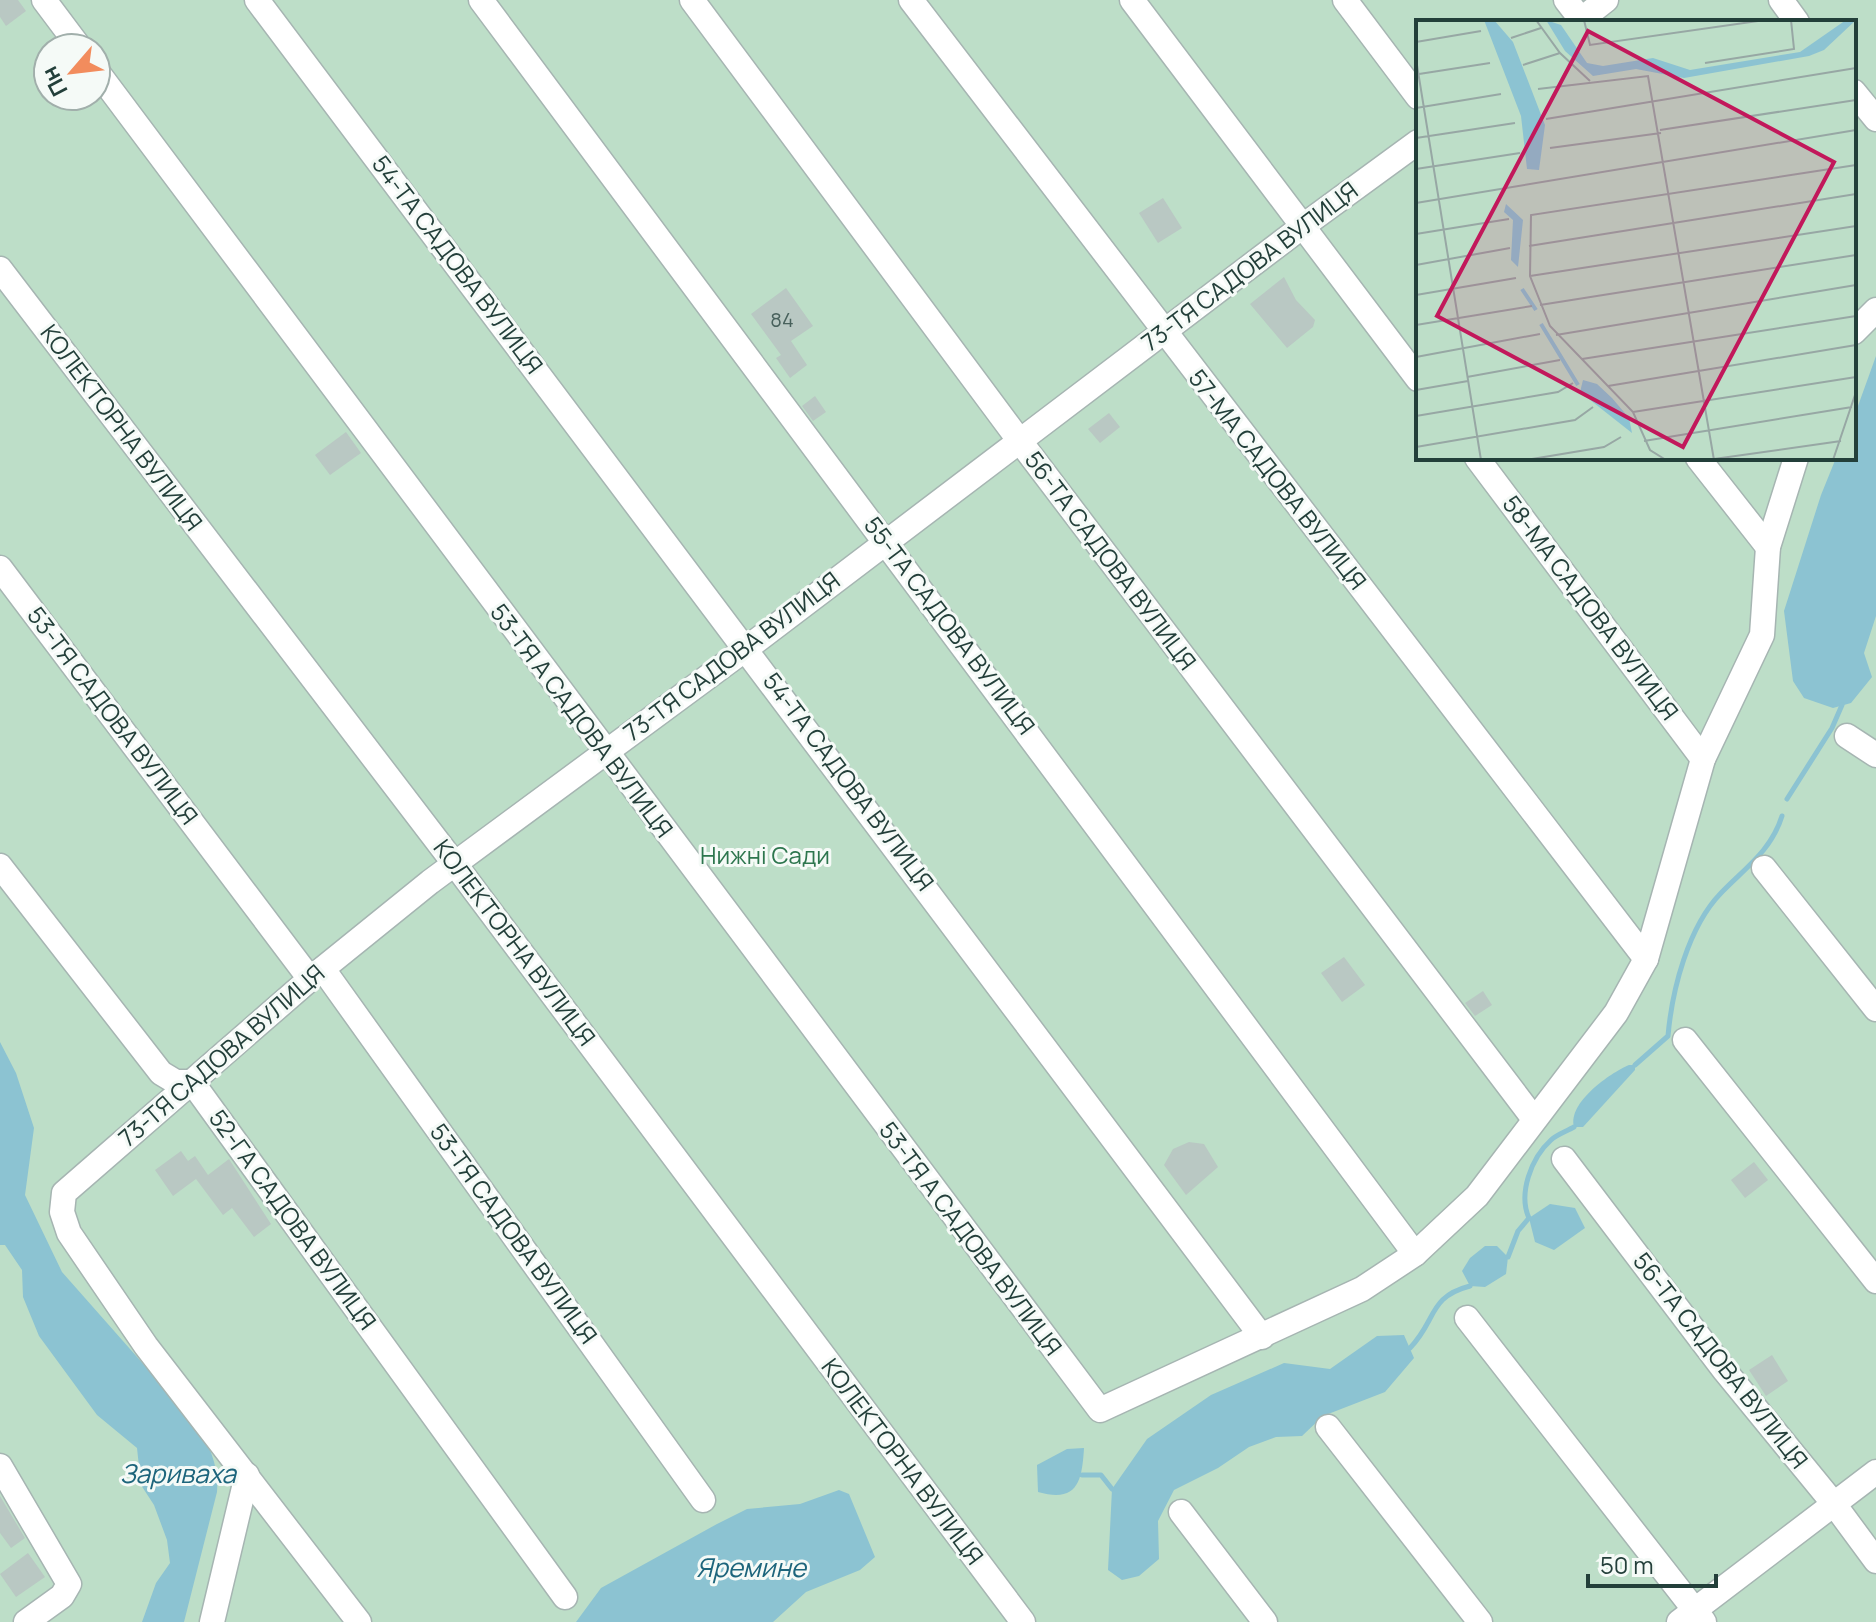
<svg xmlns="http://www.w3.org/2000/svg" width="1876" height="1622" viewBox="0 0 1876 1622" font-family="Manrope,sans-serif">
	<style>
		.green { fill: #bddec8; fill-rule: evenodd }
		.water { fill: #8cc3d2 }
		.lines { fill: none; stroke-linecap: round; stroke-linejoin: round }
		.stream { stroke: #8cc3d2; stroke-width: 5 }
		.building { fill: #b9c8c3 }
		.minor-casing { stroke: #a6b5b2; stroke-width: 27 }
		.minor { stroke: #fff; stroke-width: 24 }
		.labels { text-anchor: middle; stroke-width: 6; stroke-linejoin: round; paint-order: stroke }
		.number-label { font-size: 20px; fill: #48615c }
		.street-label { font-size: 24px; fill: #233f3a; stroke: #f5faf7 }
		.park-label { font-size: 24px; fill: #2d764e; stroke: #f5faf7 }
		.water-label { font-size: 26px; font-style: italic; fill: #1d657c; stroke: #f5faf7 }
		.inset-river { fill: none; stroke: #8cc3d2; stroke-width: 4 }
		.inset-road { fill: none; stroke: #97a7a4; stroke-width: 2 }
		.view { fill: #c2185b; fill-opacity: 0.15; stroke: #c2185b; stroke-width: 4 }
		.inset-edge { fill: none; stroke: #233f3a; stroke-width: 4 }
	</style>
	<rect width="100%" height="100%" fill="#e4edea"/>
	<path class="green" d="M 0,0 L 1876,0 L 1876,1622 L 0,1622 ZM 1418,22 L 1854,22 L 1854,458 L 1418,458 ZM 48,48 L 96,48 L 96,96 L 48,96 Z"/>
	<g class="water">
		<polygon points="1876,356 1876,616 1864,653 1872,677 1851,703 1833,708 1804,698 1793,681 1784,611 1821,495 1836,458 1854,458 1854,417"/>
		<path d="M 0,1042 L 16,1073 L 34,1128 L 25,1195 L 62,1272 L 198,1426 C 210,1447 219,1467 217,1492 L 184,1622 L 142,1622 L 156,1583 L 170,1563 L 167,1540 L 154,1505 L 141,1485 L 137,1448 L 97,1415 L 39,1336 L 23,1297 L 22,1270 L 5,1245 L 0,1245 Z"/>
		<path d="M 1629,1065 L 1635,1065 L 1635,1070 L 1583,1127 L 1574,1127 C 1567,1103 1610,1073 1629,1065 Z"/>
		<polygon points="1550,1204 1575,1208 1585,1228 1554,1250 1535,1242 1529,1218"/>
		<polygon points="1485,1246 1497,1246 1508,1257 1506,1274 1485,1287 1470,1286 1462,1271 1470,1258"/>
		<polygon points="1404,1335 1414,1358 1385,1392 1323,1416 1302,1436 1276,1437 1249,1447 1218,1468 1174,1490 1158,1521 1159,1559 1139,1576 1122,1580 1108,1570 1112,1489 1147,1439 1211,1395 1284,1363 1330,1369 1377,1336"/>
		<path d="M 1084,1448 C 1082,1482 1077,1503 1038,1492 L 1037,1465 L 1067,1449 Z"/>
		<polygon points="839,1490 849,1494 875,1557 860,1570 806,1592 773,1622 576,1622 601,1588 717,1524 747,1509 800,1504"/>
	</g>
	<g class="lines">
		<g class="stream">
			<polyline points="1787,799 1832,728 1842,705"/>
			<path d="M 1635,1065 L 1668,1036 C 1672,990 1688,927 1721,893 C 1745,868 1771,851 1782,816"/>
			<path d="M 1508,1257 L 1518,1231 L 1529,1218 C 1518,1194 1531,1158 1551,1140 C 1556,1135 1567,1131 1574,1127"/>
			<path d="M 1410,1348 C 1437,1320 1428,1297 1470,1286"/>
			<polyline points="1082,1475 1101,1475 1112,1489"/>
		</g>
	</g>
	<g class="building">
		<polygon points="0,0 18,0 26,11 6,26 0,17"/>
		<polygon points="1163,198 1182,228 1158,243 1139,213"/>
		<polygon points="1284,277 1296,300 1315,320 1313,327 1287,348 1250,304"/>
		<polygon points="786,288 813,326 791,341 807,365 790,378 776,358 781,355 751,314"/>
		<polygon points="815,396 826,412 813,421 802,406"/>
		<polygon points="1109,413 1120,427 1100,443 1088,429"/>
		<polygon points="346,432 361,453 330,475 315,455"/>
		<polygon points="1344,957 1365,985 1342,1002 1321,973"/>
		<polygon points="1483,991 1492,1005 1475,1016 1465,1003"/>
		<polygon points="1189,1142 1204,1144 1218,1167 1186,1195 1164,1165 1173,1149"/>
		<polygon points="181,1151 188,1161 195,1156 208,1175 229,1159 271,1224 254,1237 232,1208 223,1215 196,1179 173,1196 155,1170"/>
		<polygon points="1754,1162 1768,1180 1745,1198 1731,1180"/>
		<polygon points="1772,1355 1788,1381 1766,1396 1749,1370"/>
		<polygon points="0,1496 25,1538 11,1548 0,1533"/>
		<polygon points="28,1553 45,1577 16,1597 0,1574"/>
	</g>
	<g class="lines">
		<g class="minor-casing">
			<g id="minor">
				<polyline points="44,0 80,48"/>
				<polyline points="257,0 1262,1337"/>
				<polyline points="481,0 1415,1254"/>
				<polyline points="692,0 1019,440 1534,1119"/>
				<polyline points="911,0 1646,959"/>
				<polyline points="1132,0 1418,379"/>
				<polyline points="1345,0 1418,97"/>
				<polyline points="1566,0 1583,22"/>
				<polyline points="1781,0 1797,22"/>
				<polyline points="1578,22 1606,0"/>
				<polyline points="96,70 1100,1410 1362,1289 1415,1254 1477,1196 1616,1013 1646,959 1703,759 1762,635 1768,547 1796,458"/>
				<polyline points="1854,92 1876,119"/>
				<polyline points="0,269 454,863 1023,1622"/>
				<polyline points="1854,332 1876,310"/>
				<polyline points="1477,458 1703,759"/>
				<polyline points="1698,458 1768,547"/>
				<polyline points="0,568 310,979"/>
				<polyline points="1847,736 1876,755"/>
				<polyline points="0,866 161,1073 176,1082 192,1082 565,1597"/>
				<polyline points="1764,868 1876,1009"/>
				<polyline points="323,969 703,1500"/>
				<polyline points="1685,1040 1876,1281"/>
				<polyline points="1564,1159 1725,1371 1834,1504 1876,1561"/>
				<polyline points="1467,1318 1704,1622"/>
				<polyline points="1328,1427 1480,1622"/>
				<polyline points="0,1466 69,1584 62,1596 26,1622"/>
				<polyline points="1181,1512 1265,1622"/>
				<polyline points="212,1622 247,1475"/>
				<polyline points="359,1622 146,1346 69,1233 62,1212 64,1193 310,979 430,882 747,648 1303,226 1418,142"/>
				<polyline points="1679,1622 1876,1472"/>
			</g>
		</g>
		<use href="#minor" class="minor"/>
	</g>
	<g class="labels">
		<g class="number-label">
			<text x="782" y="327">84</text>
		</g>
		<g class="street-label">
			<text transform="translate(457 265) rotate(53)" y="8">54-ТА САДОВА ВУЛИЦЯ</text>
			<text transform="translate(1250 267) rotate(-37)" y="8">73-ТЯ САДОВА ВУЛИЦЯ</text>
			<text transform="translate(121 428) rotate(53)" y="8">КОЛЕКТОРНА ВУЛИЦЯ</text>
			<text transform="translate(1277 480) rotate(52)" y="8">57-МА САДОВА ВУЛИЦЯ</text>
			<text transform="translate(1110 561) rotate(53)" y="8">56-ТА САДОВА ВУЛИЦЯ</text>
			<text transform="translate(1590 608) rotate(53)" y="8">58-МА САДОВА ВУЛИЦЯ</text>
			<text transform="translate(949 626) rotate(53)" y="8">55-ТА САДОВА ВУЛИЦЯ</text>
			<text transform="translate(732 657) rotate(-37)" y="8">73-ТЯ САДОВА ВУЛИЦЯ</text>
			<text transform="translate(112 716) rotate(53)" y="8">53-ТЯ САДОВА ВУЛИЦЯ</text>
			<text transform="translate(581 721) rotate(53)" y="8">53-ТЯ А САДОВА ВУЛИЦЯ</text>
			<text transform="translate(848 782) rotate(53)" y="8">54-ТА САДОВА ВУЛИЦЯ</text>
			<text transform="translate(514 943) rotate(53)" y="8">КОЛЕКТОРНА ВУЛИЦЯ</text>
			<text transform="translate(222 1056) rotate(-41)" y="8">73-ТЯ САДОВА ВУЛИЦЯ</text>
			<text transform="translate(292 1220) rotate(54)" y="8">52-ГА САДОВА ВУЛИЦЯ</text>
			<text transform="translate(513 1234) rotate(54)" y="8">53-ТЯ САДОВА ВУЛИЦЯ</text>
			<text transform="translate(970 1239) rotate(53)" y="8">53-ТЯ А САДОВА ВУЛИЦЯ</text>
			<text transform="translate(1720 1361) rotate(52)" y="8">56-ТА САДОВА ВУЛИЦЯ</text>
			<text transform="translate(902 1462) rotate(53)" y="8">КОЛЕКТОРНА ВУЛИЦЯ</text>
		</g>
		<g class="park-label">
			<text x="765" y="864">Нижні Сади</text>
		</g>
		<g class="water-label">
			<text x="178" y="1483">Зариваха</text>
			<text x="751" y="1577">Яремине</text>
		</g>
	</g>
	<g transform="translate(1416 20)">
		<rect width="440" height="440" fill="#e4edea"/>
		<path d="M 0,0 L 440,0 L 440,440 L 0,440 Z" fill="#bddec8"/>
		<path d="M 68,0 L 78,0 L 97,22 L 129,105 L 123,150 L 111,149 L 105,96 ZM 130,0 L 145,5 L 171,43 L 187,46 L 237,38 L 274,50 L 384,32 L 430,0 L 440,0 L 408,30 L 393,36 L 268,58 L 220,49 L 177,56 L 149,31 ZM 90,184 L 107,200 L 102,247 L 95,240 L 97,200 L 88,192 ZM 167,360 L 181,364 L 196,378 L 213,398 L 216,413 L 164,372 Z" fill="#8cc3d2"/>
		<path class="inset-river" d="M 106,269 L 120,290M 125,304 L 162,365"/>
		<path class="inset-road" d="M 120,0 L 144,33 L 174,61M 168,0 L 174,25 L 349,0M 95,18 L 125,8M 0,22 L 65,11M 0,39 L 65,440M 289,43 L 378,29 L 375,0M 107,45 L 144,33M 3,54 L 74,43M 122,69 L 232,56 L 298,440M 0,88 L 85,74M 130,99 L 440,48M 244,110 L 440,80M 0,118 L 99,103M 134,128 L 245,113M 0,149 L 104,133M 0,183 L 440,110M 0,214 L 93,199M 113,226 L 440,174M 0,245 L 94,228M 114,256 L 440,206M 0,275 L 100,258M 124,285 L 440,235M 0,305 L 116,286M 140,315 L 440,265M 0,337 L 124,314M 166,339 L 440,296M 51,357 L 144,340M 192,366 L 440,325M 0,370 L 52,361M 217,392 L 440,357M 0,396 L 142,372 L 157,363M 228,421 L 436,387M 0,427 L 159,400 L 177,387M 298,439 L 425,421M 110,440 L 188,427 L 205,417M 250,440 L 234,430 L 217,392 L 134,306 L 114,256 L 115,195 L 440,145M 417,440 L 440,372"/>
		<path class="view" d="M 172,11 L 418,142 L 267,427 L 21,296 Z"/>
		<rect width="440" height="440" class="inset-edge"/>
	</g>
	<g transform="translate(72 72) rotate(242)"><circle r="38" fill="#f5faf7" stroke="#a1afab" stroke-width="2"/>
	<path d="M0-6L14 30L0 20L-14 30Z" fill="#f28c5d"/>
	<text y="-12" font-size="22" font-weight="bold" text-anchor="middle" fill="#233f3a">Пн</text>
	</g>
	<path d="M1588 1574v12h128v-12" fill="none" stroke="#233f3a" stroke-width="4"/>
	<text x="1600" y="1574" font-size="24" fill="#233f3a" stroke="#f5faf7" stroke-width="6" paint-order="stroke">50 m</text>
</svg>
